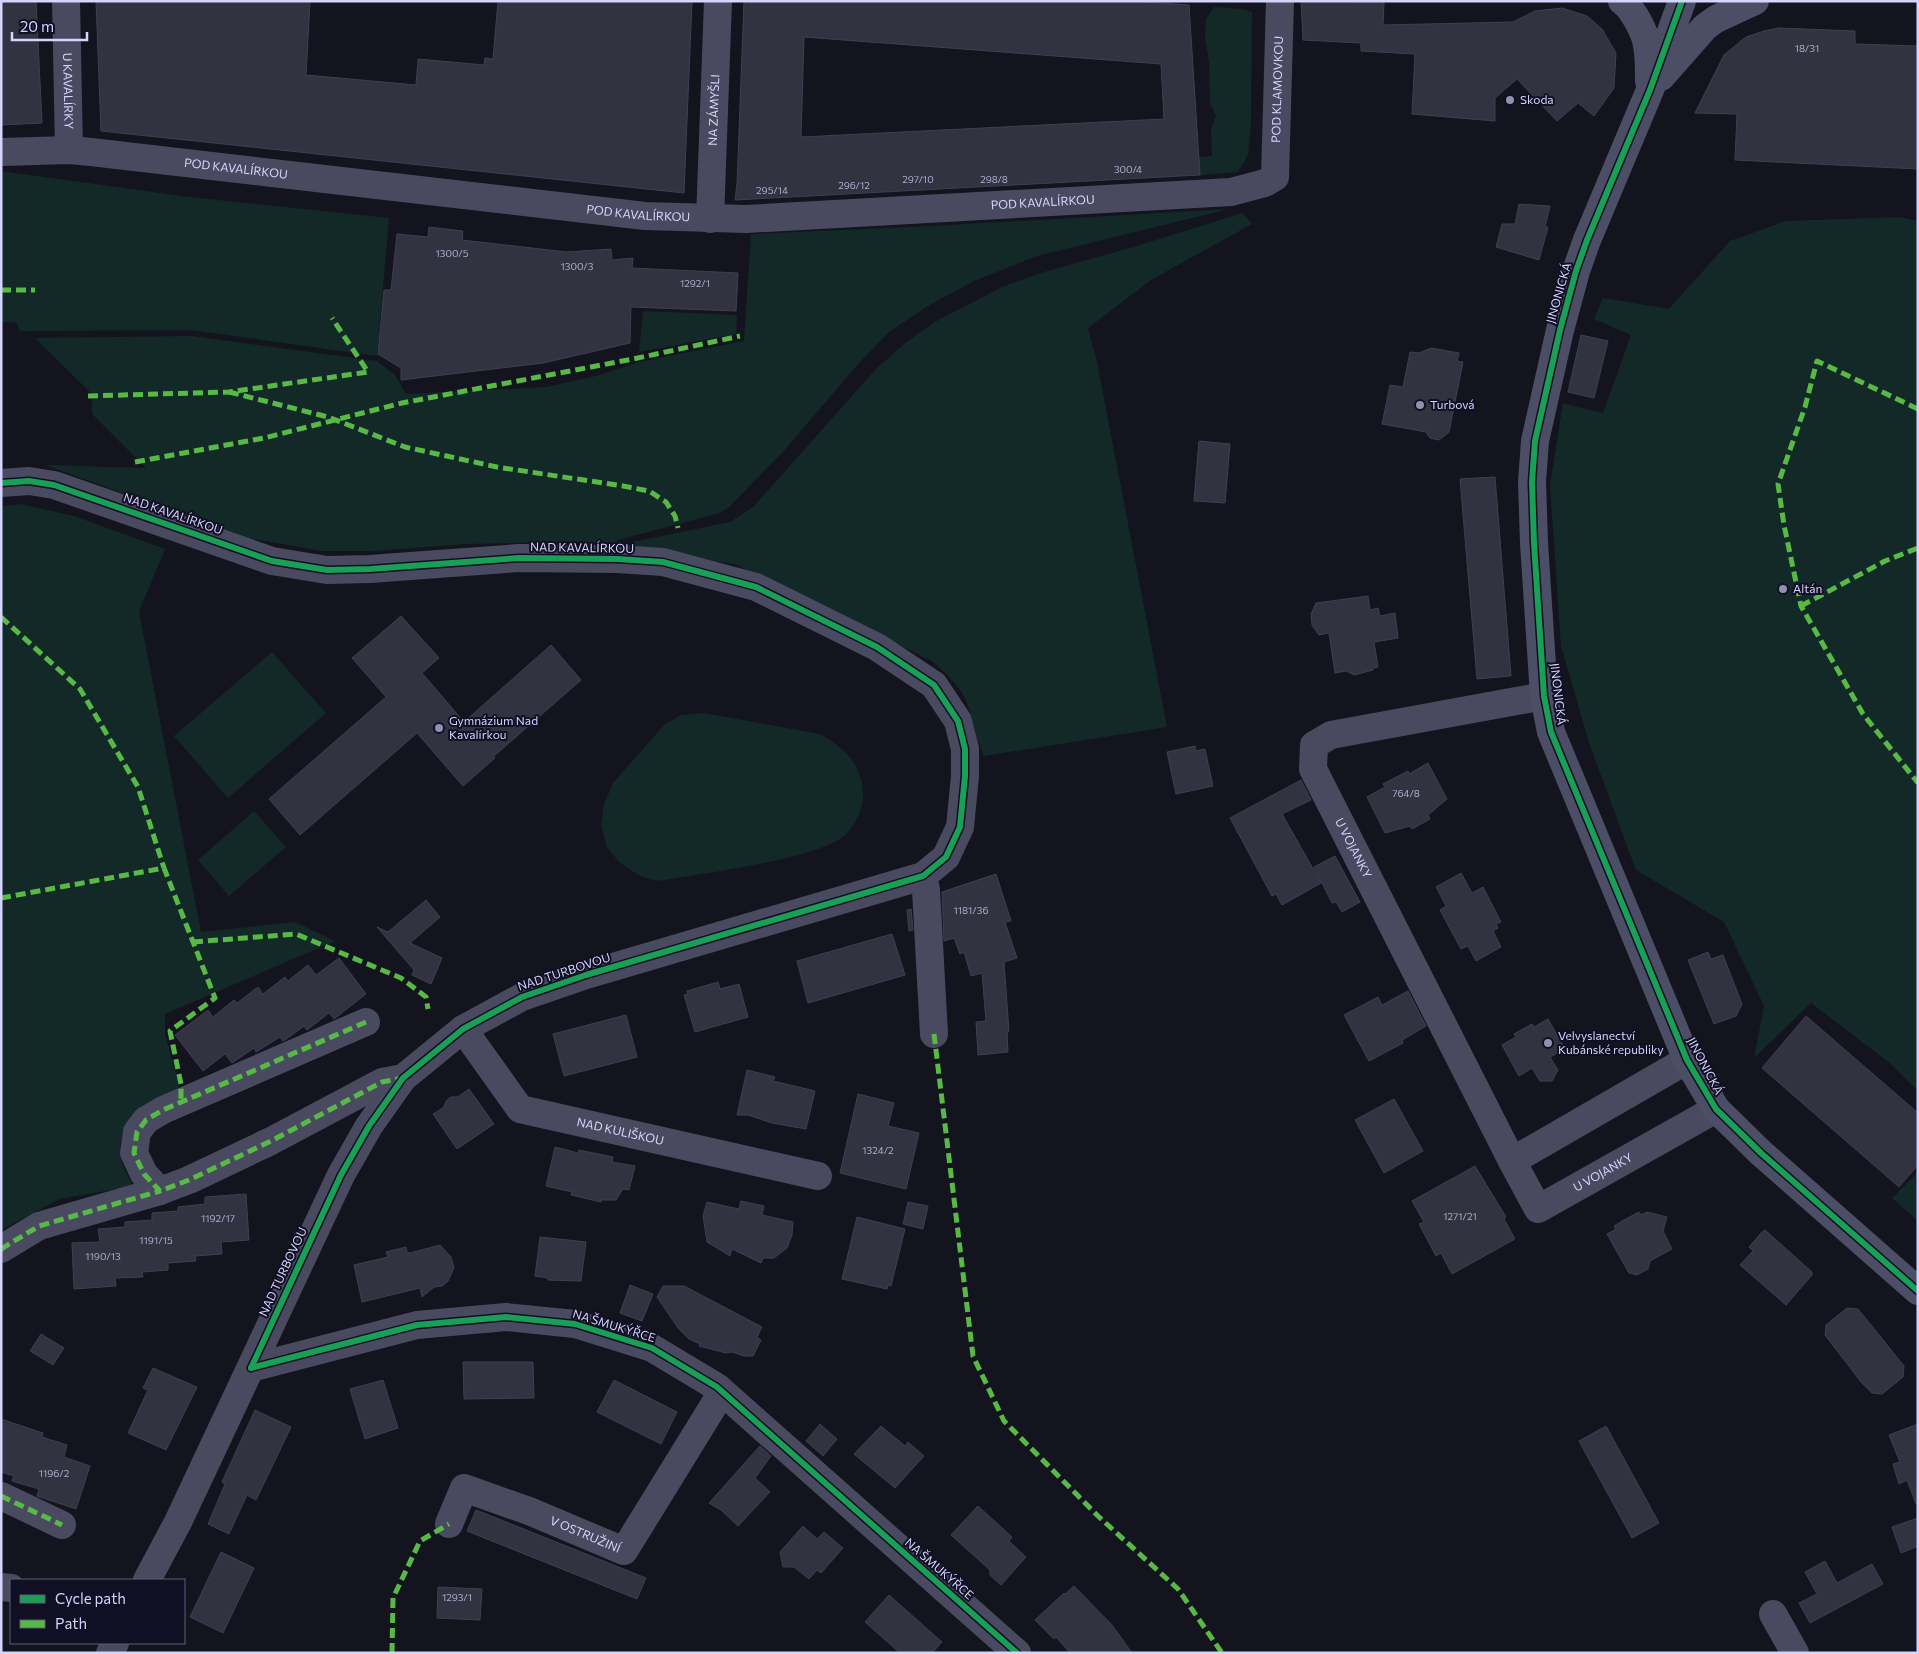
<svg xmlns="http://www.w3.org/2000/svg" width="1919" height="1654" viewBox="0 0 1919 1654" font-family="Commissioner,sans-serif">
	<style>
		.green { fill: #132928 }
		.building { fill: #333241; stroke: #403f51; fill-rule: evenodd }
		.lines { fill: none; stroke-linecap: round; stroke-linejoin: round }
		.street { stroke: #494a5f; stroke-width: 28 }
		.secondary { stroke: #4c4e65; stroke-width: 28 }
		.quiet { stroke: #58b947; stroke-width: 5; stroke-dasharray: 10 5; stroke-linecap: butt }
		.cycleway-casing { stroke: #110f23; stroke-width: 9 }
		.cycleway { stroke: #1a9f57; stroke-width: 6 }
		.poi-dot { fill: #9191ae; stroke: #110f23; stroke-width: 2 }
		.labels { text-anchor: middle; stroke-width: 4; stroke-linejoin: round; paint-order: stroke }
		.number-label { font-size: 10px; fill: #acaccd }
		.street-label { font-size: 12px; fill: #d5d4fc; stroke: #110f23 }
		.poi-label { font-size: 12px; fill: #d5d4fc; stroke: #110f23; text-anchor: start }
	</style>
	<rect width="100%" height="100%" fill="#14141e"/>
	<g class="green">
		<polygon points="1214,7 1242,9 1252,12 1251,125 1248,155 1238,172 1200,175 1198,157 1212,156 1211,130 1216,116 1210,103 1209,62 1205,36 1206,19"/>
		<polygon points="1,171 189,197 389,218 377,356 191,330 20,331 16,322 1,322"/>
		<polygon points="1229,209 1037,256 974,281 928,306 889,332 859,363 782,453 727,509 716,514 618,540 611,547 592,542 549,542 465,544 372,551 322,551 237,536 169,512 128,495 45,465 146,468 92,414 92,394 35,338 192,336 377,361 395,375 406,394 546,387 596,376 639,362 744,341 751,234 931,226"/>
		<path d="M 1243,213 L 1252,224 L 1151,280 L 1088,328 L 1097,362 L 1167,727 L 984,756 C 976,739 974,721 967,703 C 961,686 945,673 932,661 L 735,564 L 627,549 L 632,542 L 730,522 L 753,507 L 876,369 L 905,343 L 935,322 L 1002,287 L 1044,272 L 1130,248 Z"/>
		<polygon points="1900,217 1918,221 1918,1091 1891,1064 1811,1003 1754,1058 1764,1006 1724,922 1636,870 1590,746 1561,646 1550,485 1563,403 1603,413 1631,335 1594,319 1603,298 1669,309 1730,241 1786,221"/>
		<polygon points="643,311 737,315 736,334 639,352"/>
		<path d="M 20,504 L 74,516 L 165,549 L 139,612 L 201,932 L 295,922 L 335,941 L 165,1014 L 165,1034 L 179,1086 L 174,1094 C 165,1097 156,1099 147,1103 C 129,1111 116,1141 121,1161 C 123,1169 130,1178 133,1186 L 60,1199 L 1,1230 L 1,506 Z"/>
		<polygon points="272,652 326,713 228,798 174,736"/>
		<path d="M 704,713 L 820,734 C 845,748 861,763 863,793 C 864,807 856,824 846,834 C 822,859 697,874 658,881 L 640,876 L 619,862 L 607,847 L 601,825 L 604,804 L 613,783 L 665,724 L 681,715 Z"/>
		<polygon points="254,811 286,847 229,896 198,860"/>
		<polygon points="1918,1172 1918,1221 1892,1198"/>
	</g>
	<g class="building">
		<polygon points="1,1 36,1 42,123 1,125"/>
		<polygon points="96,1 310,1 306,75 416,85 418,59 484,65 485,58 493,59 498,1 692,1 684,193 101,131"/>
		<path d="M 744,1 L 1133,1 L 1189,5 L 1200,175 L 735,200 L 737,184 ZM 804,37 L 1161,64 L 1164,119 L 801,137 Z"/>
		<polygon points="1301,1 1384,2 1383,25 1513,22 1535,11 1562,8 1587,16 1602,29 1616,53 1614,88 1594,116 1578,103 1557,121 1517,79 1495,98 1495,121 1412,114 1415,54 1361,51 1361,43 1303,40"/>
		<polygon points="1779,28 1855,31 1855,44 1918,46 1918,169 1735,160 1737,114 1695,113 1724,55 1746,37 1764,31"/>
		<polygon points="1519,204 1550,206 1545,227 1548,227 1539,260 1496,247 1502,224 1515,224"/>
		<polygon points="429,227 463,231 462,240 567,252 611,249 612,260 633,258 632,268 738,273 736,311 631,307 630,343 543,363 401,380 401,368 378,354 384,290 391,290 397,234 428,237"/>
		<polygon points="1581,335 1608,341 1594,398 1568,392"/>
		<polygon points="1431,348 1459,353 1457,361 1463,362 1449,432 1439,440 1430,438 1426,432 1382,424 1390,385 1403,387 1410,352 1419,353"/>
		<polygon points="1199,441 1230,444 1225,503 1194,501"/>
		<polygon points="1495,477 1511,676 1477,679 1460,479"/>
		<polygon points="1368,596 1370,610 1378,608 1380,616 1395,613 1398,638 1374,642 1378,667 1373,668 1373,670 1354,675 1346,671 1335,673 1329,633 1319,635 1312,625 1311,614 1316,603"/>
		<polygon points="401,616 439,658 422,673 464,722 551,645 581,680 493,757 495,758 463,786 417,733 300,835 269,799 386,697 352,658"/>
		<polygon points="1195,746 1196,751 1205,749 1213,786 1176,794 1167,752"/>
		<polygon points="1428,763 1447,799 1428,815 1430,819 1412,829 1410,826 1385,833 1367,797 1385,787 1383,784 1408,771 1409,774"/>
		<polygon points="1301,780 1311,800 1282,814 1321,883 1282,905 1276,894 1272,896 1230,818"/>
		<polygon points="1335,856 1360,902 1342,912 1336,902 1332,903 1314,867"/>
		<polygon points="1461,873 1472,893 1483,887 1501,922 1496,924 1498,928 1493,931 1501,947 1476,961 1468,946 1461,949 1440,910 1446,906 1436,887"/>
		<polygon points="996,874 1011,921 1005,922 1017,958 1004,962 1009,1031 1007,1032 1008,1052 978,1055 976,1022 986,1021 982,973 971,976 964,952 960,954 954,938 944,941 942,892"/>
		<polygon points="426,900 440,917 410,943 442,958 431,984 412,975 414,970 377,927 388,932"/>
		<polygon points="911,909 913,930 909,931 907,910"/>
		<polygon points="892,934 905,975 808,1003 797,961"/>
		<polygon points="1708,952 1711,959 1723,955 1742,1004 1736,1016 1714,1024 1688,960"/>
		<polygon points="339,958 366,994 334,1019 329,1013 307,1030 304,1026 285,1040 283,1041 280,1037 256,1052 254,1048 232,1063 225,1054 203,1071 175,1035 208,1010 213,1017 234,1000 237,1003 258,987 263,994 285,977 288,981 308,965 316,975"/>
		<polygon points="718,982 720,989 739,984 748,1017 695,1032 684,995 688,994 687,991"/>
		<polygon points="1408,991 1426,1026 1402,1040 1403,1043 1369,1061 1344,1015 1378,997 1382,1005"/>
		<polygon points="626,1015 637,1057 564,1076 553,1034"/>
		<polygon points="1806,1016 1918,1113 1918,1165 1899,1187 1762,1068"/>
		<polygon points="1548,1019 1565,1049 1550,1057 1558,1070 1552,1081 1540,1081 1532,1068 1519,1076 1502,1045 1516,1037 1514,1034 1532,1024 1534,1027"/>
		<polygon points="747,1070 775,1077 773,1081 815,1091 806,1129 772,1123 748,1115 737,1115"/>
		<polygon points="469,1089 494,1124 457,1149 433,1114 443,1108 447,1100 451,1097 458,1097"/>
		<polygon points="858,1094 894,1103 888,1126 919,1133 906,1189 840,1173"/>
		<polygon points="1394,1099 1423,1151 1384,1173 1355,1120"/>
		<polygon points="555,1147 578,1153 579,1150 613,1157 612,1162 635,1166 629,1190 623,1189 616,1200 601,1200 601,1202 571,1195 572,1192 546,1186"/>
		<polygon points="1475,1166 1506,1217 1504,1219 1515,1239 1452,1274 1441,1253 1436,1256 1419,1224 1424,1222 1412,1201"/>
		<polygon points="246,1194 249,1240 221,1242 222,1254 195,1256 196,1261 168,1263 168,1270 142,1272 143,1277 115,1278 116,1286 74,1289 72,1243 100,1242 98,1229 125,1227 125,1222 152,1220 152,1213 178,1211 178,1207 205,1204 205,1197"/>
		<polygon points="741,1201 764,1206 762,1215 793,1222 792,1235 787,1248 774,1258 763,1258 761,1263 732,1249 730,1256 707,1242 703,1216 707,1202 739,1209"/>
		<polygon points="908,1202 928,1206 923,1229 903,1224"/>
		<polygon points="1639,1212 1641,1215 1647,1212 1667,1217 1663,1231 1672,1249 1650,1261 1648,1269 1637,1275 1629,1273 1607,1234 1616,1229 1614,1226 1622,1221"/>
		<polygon points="857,1217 905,1229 891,1286 888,1285 887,1289 842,1279"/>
		<polygon points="1765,1230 1812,1272 1812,1275 1786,1305 1740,1265 1753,1251 1749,1247 1762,1232"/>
		<polygon points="540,1237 586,1242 581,1281 548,1280 548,1278 535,1276"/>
		<polygon points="440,1245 451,1257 454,1268 448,1281 442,1286 434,1287 422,1297 420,1288 362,1302 354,1265 388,1257 386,1252 406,1247 407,1252 410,1253"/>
		<polygon points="630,1285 653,1294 642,1321 620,1313"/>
		<polygon points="663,1286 684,1286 762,1327 757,1337 761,1340 753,1356 744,1356 732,1352 726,1353 699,1346 700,1344 689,1339 678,1328 657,1297"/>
		<polygon points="1847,1308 1858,1309 1904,1366 1903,1377 1882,1394 1872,1393 1861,1382 1825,1335 1826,1325"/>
		<polygon points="41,1334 64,1348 53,1365 30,1351"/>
		<polygon points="463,1362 533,1362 534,1398 464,1399"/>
		<polygon points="153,1368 197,1387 166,1450 128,1433 148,1390 143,1388"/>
		<polygon points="383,1380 398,1428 365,1439 350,1389"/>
		<polygon points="614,1380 677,1412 661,1444 597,1412"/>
		<polygon points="255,1410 291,1427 256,1500 247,1495 229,1534 208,1524 225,1484 222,1482"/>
		<polygon points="1,1419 43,1433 42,1437 67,1445 64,1457 90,1466 76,1509 37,1496 39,1489 12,1481 14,1476 1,1472"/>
		<polygon points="820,1424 837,1439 823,1456 806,1441"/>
		<polygon points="1918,1424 1918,1504 1916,1504 1907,1480 1899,1484 1893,1464 1900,1462 1889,1435"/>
		<polygon points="881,1426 905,1446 908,1442 924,1456 895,1488 854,1454"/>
		<polygon points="1606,1426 1659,1523 1632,1538 1579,1441"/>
		<polygon points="760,1446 771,1456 755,1478 770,1492 738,1526 721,1510 709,1503"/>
		<polygon points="978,1506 1012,1537 1009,1541 1026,1557 1001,1585 990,1575 990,1570 951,1535"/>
		<polygon points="476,1510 646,1578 637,1599 467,1531"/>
		<polygon points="1918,1518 1918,1546 1901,1553 1892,1527"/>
		<polygon points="803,1526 817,1539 824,1532 843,1548 821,1573 817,1570 809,1579 794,1567 783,1567 780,1552"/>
		<polygon points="221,1552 254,1568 223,1633 190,1617"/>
		<polygon points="1825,1561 1837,1583 1872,1564 1883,1584 1810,1623 1799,1603 1817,1594 1805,1572"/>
		<polygon points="1074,1586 1112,1625 1132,1653 1070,1653 1056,1637 1054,1639 1035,1620 1064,1593 1065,1594"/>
		<polygon points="438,1587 482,1589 480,1620 437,1618"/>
		<polygon points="889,1595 942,1642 932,1653 900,1653 865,1622"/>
	</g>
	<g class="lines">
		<g class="street">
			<path id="s1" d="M 66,1 L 69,150"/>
			<path id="s2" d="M 1,152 L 69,150 L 91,152 L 645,216 L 746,219 L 1231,192 L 1265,183 L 1275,177 L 1280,1"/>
			<path id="s3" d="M 710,219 L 718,1"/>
			<polyline points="1,483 29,481 54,485 272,561 327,570 370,569 519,558 617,559 663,562 756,587 877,647 934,685 958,721 965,749 965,776 960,827 946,857 923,876 586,975 522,997 463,1029 403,1078 369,1126 341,1175 178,1522 147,1580"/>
			<path id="s4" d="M 1544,696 L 1331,735 L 1314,745 L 1313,769 L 1512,1161 L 1538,1209 L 1716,1109"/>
			<polyline points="923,876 926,890 934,1034"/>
			<polyline points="366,1022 163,1110 146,1120 137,1132 134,1153 144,1174 160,1191 189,1180 271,1141 382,1082 403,1078"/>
			<path id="s5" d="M 463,1029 L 520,1109 L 818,1176"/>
			<polyline points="1512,1161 1687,1060"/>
			<polyline points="1,1249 39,1226 160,1191"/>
			<polyline points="251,1368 417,1325 506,1317 575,1324 652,1348 717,1387 1017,1653"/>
			<polyline points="1,1496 62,1525"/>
			<path id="s6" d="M 449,1524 L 464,1488 L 529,1511 L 624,1551 L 722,1392"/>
			<polyline points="1,1587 11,1588"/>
			<polyline points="1773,1614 1795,1653"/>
			<polyline points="110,1653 115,1643"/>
		</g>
		<g class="secondary">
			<path d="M 1622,1 C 1633,9 1645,32 1647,45 C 1649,56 1649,69 1649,81"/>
			<polyline points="1682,1 1650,90 1587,240 1576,271 1560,330 1535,441 1532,482 1534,543 1544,696 1551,732 1687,1060 1716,1109 1761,1153 1918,1291"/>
			<polyline points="1661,77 1705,27 1716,19 1755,1"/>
		</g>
		<g class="quiet">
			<polyline points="1,290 35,290"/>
			<polyline points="229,392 328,417 405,447 497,467 623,486 649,491 666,502 675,516 678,528"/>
			<polyline points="88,396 229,392 368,372 332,318"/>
			<polyline points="1918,409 1817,361 1805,407 1778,484 1784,525 1801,606 1863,714 1918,783"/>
			<polyline points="135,462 264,438 402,403 633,359 740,336"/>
			<polyline points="1801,606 1885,561 1918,548"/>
			<polyline points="1,617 80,689 138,787 164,868"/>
			<polyline points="1,898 164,868 215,998 170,1031 181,1084 181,1103"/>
			<polyline points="193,942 296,934 401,978 426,997 428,1009"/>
			<polyline points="366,1022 163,1110 146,1120 137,1132 134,1153 144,1174 160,1191 189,1180 271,1141 382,1082 403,1078"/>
			<polyline points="934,1034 973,1356 1004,1421 1098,1516 1178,1589 1222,1653"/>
			<polyline points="1,1249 39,1226 160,1191"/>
			<polyline points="1,1496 62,1525"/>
			<polyline points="392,1653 393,1598 420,1541 449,1524"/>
		</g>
		<g class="cycleway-casing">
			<g id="cycleway">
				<polyline points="1682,1 1650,90 1587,240 1576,271 1560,330 1535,441 1532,482 1534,543 1544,696 1551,732 1687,1060 1716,1109 1761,1153 1918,1291"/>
				<polyline points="1,483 29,481 54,485 272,561 327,570 370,569 519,558 617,559 663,562 756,587 877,647 934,685 958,721 965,749 965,776 960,827 946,857 923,876 586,975 522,997 463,1029 403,1078 369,1126 341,1175 251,1368"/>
				<polyline points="251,1368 417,1325 506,1317 575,1324 652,1348 717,1387 1017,1653"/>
			</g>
		</g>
		<use href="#cycleway" class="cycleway"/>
	</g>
	<g class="poi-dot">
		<circle cx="1510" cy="100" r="5"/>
		<circle cx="1420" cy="405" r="5"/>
		<circle cx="1783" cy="589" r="5"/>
		<circle cx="439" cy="728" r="5"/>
		<circle cx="1548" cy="1043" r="5"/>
	</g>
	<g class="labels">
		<g class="number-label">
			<text x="1807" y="52">18/31</text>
			<text x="1128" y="173">300/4</text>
			<text x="918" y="183">297/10</text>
			<text x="994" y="183">298/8</text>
			<text x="854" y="189">296/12</text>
			<text x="772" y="194">295/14</text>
			<text x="452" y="257">1300/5</text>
			<text x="577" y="270">1300/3</text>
			<text x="695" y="287">1292/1</text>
			<text x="1406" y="797">764/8</text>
			<text x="971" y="914">1181/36</text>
			<text x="878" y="1154">1324/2</text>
			<text x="1460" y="1220">1271/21</text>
			<text x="218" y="1222">1192/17</text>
			<text x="156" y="1244">1191/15</text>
			<text x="103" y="1260">1190/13</text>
			<text x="54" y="1477">1196/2</text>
			<text x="457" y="1601">1293/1</text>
		</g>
		<g class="street-label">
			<text dy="4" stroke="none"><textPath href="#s2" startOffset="1369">POD KLAMOVKOU</textPath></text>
			<text dy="4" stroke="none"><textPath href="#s1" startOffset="90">U KAVALÍRKY</textPath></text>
			<text dy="4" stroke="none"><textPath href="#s3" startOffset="109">NA ZÁMYŠLI</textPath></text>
			<text dy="4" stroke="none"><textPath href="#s2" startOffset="236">POD KAVALÍRKOU</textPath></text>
			<text dy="4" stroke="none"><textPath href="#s2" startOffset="1046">POD KAVALÍRKOU</textPath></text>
			<text dy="4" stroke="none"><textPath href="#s2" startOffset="641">POD KAVALÍRKOU</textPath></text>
			<text transform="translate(1559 293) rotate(-74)" y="4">JINONICKÁ</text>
			<text transform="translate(173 514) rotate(19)" y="4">NAD KAVALÍRKOU</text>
			<text transform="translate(582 548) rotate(1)" y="4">NAD KAVALÍRKOU</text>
			<text transform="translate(1558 694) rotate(83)" y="4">JINONICKÁ</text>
			<text dy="4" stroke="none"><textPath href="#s4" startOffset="349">U VOJANKY</textPath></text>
			<text transform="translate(564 972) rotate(-18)" y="4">NAD TURBOVOU</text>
			<text transform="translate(1705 1066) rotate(62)" y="4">JINONICKÁ</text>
			<text dy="4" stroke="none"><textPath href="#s5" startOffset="201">NAD KULIŠKOU</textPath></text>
			<text dy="4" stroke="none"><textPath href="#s4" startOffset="829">U VOJANKY</textPath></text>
			<text transform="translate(283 1272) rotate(-65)" y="4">NAD TURBOVOU</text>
			<text transform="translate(614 1326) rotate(17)" y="4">NA ŠMUKÝŘCE</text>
			<text dy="4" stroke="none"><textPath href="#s6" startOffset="169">V OSTRUŽINÍ</textPath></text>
			<text transform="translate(939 1569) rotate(41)" y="4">NA ŠMUKÝŘCE</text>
		</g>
		<g class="poi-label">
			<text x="1520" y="104">Skoda</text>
			<text x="1430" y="409">Turbová</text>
			<text x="1793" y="593">Altán</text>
			<text x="449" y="725">Gymnázium Nad<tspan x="449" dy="14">Kavalírkou</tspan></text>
			<text x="1558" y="1040">Velvyslanectví<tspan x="1558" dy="14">Kubánské republiky</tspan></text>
		</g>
	</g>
	<rect width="1919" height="1654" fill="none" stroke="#d5d4fc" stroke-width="5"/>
	<rect x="10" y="1579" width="175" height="65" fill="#110f23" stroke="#5f5e7a"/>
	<rect x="20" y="1595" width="25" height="8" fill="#1a9f57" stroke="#5f5e7a"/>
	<text x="55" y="1604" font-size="15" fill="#d5d4fc">Cycle path</text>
	<rect x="20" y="1620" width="25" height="8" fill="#58b947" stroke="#5f5e7a"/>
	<text x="55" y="1629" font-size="15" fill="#d5d4fc">Path</text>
	<path d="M12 32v8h75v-8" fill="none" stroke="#d5d4fc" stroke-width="2.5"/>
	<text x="20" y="32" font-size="15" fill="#d5d4fc" stroke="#110f23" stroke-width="4" paint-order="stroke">20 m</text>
</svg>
